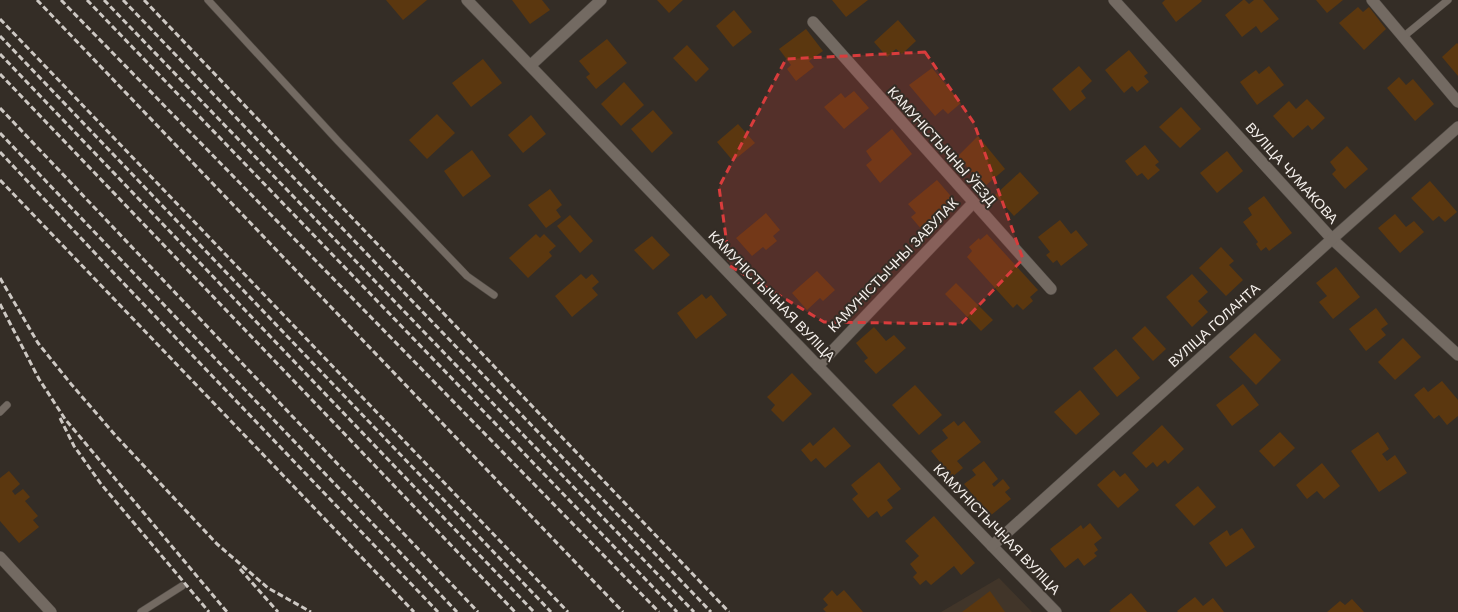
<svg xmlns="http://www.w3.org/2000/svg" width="1458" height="612" viewBox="0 0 1458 612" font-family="'DM Sans',sans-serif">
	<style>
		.built { fill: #413529 }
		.building { fill: #5b370f }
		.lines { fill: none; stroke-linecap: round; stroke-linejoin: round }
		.service-casing { stroke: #504a44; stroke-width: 8 }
		.minor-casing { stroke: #504a44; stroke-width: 12 }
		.tertiary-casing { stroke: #504a44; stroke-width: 12 }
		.service { stroke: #736a62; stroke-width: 7 }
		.minor { stroke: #736a62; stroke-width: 11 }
		.tertiary { stroke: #736a62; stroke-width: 11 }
		.rail { stroke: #cdc8c3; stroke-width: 3; stroke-dasharray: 6 3; stroke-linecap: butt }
		.marked { fill: #d93c3c; fill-opacity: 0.2; stroke: #d93c3c; stroke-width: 3; stroke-dasharray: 8 5; stroke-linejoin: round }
		.labels { text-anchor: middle; stroke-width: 4; stroke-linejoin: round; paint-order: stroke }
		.street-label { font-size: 14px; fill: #f5f0ec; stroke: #342d26 }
	</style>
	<rect width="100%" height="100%" fill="#342d26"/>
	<polygon class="built" points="999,578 1032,612 941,612"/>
	<g class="building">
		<polygon points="386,0 427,0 403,20"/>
		<polygon points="512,0 542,0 550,10 530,24"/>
		<polygon points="657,0 683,0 669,13"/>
		<polygon points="832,0 868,0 846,17"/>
		<polygon points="1165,0 1201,0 1202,1 1176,22 1162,3"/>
		<polygon points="1243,0 1245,0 1249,4 1254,0 1263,0 1279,19 1261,33 1256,26 1242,37 1225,15"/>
		<polygon points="1316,0 1343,0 1327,13"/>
		<polygon points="1358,7 1363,12 1369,7 1386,29 1364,50 1339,23"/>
		<polygon points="734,10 752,32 733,47 716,26"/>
		<polygon points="898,20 916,41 902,54 896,49 887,57 874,42"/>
		<polygon points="806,29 823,51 809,61 814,67 796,81 787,69 791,65 779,49"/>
		<polygon points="607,39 627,63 596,89 586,77 590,74 579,61"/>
		<polygon points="1457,43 1458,44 1458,76 1442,57"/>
		<polygon points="687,45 709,69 696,82 673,58"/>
		<polygon points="1129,50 1148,73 1144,76 1149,82 1137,92 1132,86 1124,93 1105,70"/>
		<polygon points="483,59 502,83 471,107 452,83"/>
		<polygon points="1079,66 1092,81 1081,91 1086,98 1070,111 1052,89"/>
		<polygon points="1269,66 1284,85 1257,105 1240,82 1256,70 1259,74"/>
		<polygon points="932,68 961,103 948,114 943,109 935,116 909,85"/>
		<polygon points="1399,77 1406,85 1413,79 1434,104 1415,121 1387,88"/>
		<polygon points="624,82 644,105 621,126 601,104"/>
		<polygon points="854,91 869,108 844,129 824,107 841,93 845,98"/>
		<polygon points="1307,99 1325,118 1312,130 1308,125 1293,138 1273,116 1289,101 1296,109"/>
		<polygon points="1181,107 1201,129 1180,148 1159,127"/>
		<polygon points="653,110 673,133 652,153 631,129"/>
		<polygon points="437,114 455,133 427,159 409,140"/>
		<polygon points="531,115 546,134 523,153 508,135"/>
		<polygon points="738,124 755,143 733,161 717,142"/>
		<polygon points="892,129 912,154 880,183 866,165 872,160 866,151"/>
		<polygon points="978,136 1005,169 984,187 958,156"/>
		<polygon points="1145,145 1159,162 1155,165 1160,170 1148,180 1142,173 1137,176 1125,161"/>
		<polygon points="1347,146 1368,169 1345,189 1332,174 1336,170 1330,162"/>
		<polygon points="472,150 491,176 463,197 444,171"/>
		<polygon points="1227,151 1243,171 1217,193 1200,173"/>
		<polygon points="1020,172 1039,193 1014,216 995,195"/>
		<polygon points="937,180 955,201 922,230 911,217 916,213 908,204"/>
		<polygon points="1430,181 1457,212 1445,222 1439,216 1433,221 1411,198"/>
		<polygon points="550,189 562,205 556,210 561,217 546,228 528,205"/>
		<polygon points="1264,196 1292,233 1269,251 1266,247 1261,251 1256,244 1258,242 1243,222 1252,215 1248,208"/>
		<polygon points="766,213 780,230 773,236 777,241 766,250 763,247 752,256 736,238"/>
		<polygon points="1395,214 1406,227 1414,221 1424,232 1400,253 1378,228"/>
		<polygon points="570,215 593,241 580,253 557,226"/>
		<polygon points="1060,220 1071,234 1076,230 1088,245 1061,266 1057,260 1053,263 1046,255 1050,252 1038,237"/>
		<polygon points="536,234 540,238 544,234 556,246 549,252 552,256 528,278 509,258"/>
		<polygon points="987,234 1038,290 1030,297 1033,301 1023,310 1017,304 1013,308 967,257 972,251 969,247 979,238 980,240"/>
		<polygon points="652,236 670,255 653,270 634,250"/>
		<polygon points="1221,247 1234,261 1229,265 1243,280 1226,296 1199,268"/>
		<polygon points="1336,267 1360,297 1333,319 1319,302 1327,296 1316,283"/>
		<polygon points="817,271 835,290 823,301 820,298 807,310 792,293"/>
		<polygon points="581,274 586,279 592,274 599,282 592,288 598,295 572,317 555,296"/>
		<polygon points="1192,274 1208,292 1198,301 1208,312 1192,327 1166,297"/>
		<polygon points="956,283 993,320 981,331 945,294"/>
		<polygon points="702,294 706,299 711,295 727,315 696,339 677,313"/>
		<polygon points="1376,308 1388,324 1381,329 1386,335 1366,351 1349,329"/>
		<polygon points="1145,326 1166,349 1153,361 1132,338"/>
		<polygon points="874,327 886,341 894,335 906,348 876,374 864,361 868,358 856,343"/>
		<polygon points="1255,333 1281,360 1256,385 1229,357"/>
		<polygon points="1403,338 1421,357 1395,380 1378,362"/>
		<polygon points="1116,349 1140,378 1117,397 1093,368"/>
		<polygon points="792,373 812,394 783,422 771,410 775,405 767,397"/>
		<polygon points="1442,381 1458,400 1458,416 1447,425 1439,415 1434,419 1414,395 1424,387 1428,392"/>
		<polygon points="1243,384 1259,405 1232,426 1216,405"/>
		<polygon points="915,385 942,415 919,435 892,405"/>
		<polygon points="1080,390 1100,414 1076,435 1054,412"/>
		<polygon points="954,421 958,426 964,421 981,442 957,461 963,468 952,477 931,451 948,438 942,430"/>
		<polygon points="1162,425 1184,449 1168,464 1165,460 1157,467 1153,462 1146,468 1132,453"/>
		<polygon points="834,427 851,446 825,468 816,458 811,462 801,450 810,442 813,446"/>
		<polygon points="1280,432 1295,448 1274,467 1259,451"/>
		<polygon points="1378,432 1389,449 1382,454 1387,461 1395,455 1407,473 1379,492 1351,451"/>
		<polygon points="984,461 998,479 992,484 994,487 1003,479 1010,488 1005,492 1011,499 990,516 964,484 976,475 972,470"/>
		<polygon points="879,462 901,489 887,500 893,508 881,517 877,511 868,518 852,499 858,494 851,485"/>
		<polygon points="1322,463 1340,486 1324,499 1317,491 1307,499 1296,485"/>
		<polygon points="1114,470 1120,477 1125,473 1139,490 1118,508 1097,485"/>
		<polygon points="9,471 20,484 12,491 15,495 23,489 30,497 25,501 38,516 33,520 39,527 19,543 0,521 0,478"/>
		<polygon points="1198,486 1216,507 1194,526 1175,505"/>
		<polygon points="934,516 975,563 961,575 954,566 931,585 926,580 920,585 913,577 917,573 910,564 919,556 905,541"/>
		<polygon points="1090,523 1102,538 1094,544 1098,550 1094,553 1097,556 1084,566 1078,558 1065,568 1050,549 1081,525 1083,529"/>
		<polygon points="1242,528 1255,547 1226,567 1209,543 1227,530 1230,536"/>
		<polygon points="832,590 837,596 844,590 863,612 826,612 823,609 828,605 823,599"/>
		<polygon points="990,591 1005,612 962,612"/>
		<polygon points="1131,593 1147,612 1111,612 1109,611"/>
		<polygon points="1195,597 1203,606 1213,598 1224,612 1178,612 1177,611"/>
		<polygon points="1352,599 1364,612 1327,612 1340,601 1345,605"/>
	</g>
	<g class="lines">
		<g class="service-casing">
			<g id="service">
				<polyline points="208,0 338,141 467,276 494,295"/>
				<polyline points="1403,37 1448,0"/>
				<polyline points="0,412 7,405"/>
				<polyline points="141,612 182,586"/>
			</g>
		</g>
		<g class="minor-casing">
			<g id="minor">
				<polyline points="467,0 818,366 1056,612"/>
				<polyline points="1114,0 1332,239 1458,355"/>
				<polyline points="1372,0 1458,102"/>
				<polyline points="813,22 1051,289"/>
				<polyline points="818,366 973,203"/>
				<polyline points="992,546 1332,239 1458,127"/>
			</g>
		</g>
		<g class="tertiary-casing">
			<g id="tertiary">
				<polyline points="531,65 601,0"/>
				<polyline points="0,557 51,612"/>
			</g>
		</g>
		<use href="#service" class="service"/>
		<use href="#minor" class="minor"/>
		<use href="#tertiary" class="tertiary"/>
		<g class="rail">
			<polyline points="37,0 623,612"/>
			<polyline points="61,0 659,612"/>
			<polyline points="87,0 677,612"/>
			<polyline points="104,0 694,612"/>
			<polyline points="123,0 711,612"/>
			<polyline points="144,0 729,612"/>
			<polyline points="0,19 568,612"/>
			<polyline points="0,36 551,612"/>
			<polyline points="0,54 534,612"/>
			<polyline points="0,74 515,612"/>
			<polyline points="0,108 478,612"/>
			<polyline points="0,133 457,612"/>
			<polyline points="0,152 109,268 438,612"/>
			<polyline points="0,180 414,612"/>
			<polyline points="0,278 38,343 71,384 116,436 217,544 268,588 311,612"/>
			<polyline points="0,304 39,379 65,419 227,612"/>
			<polyline points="60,418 74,446 101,484 209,612"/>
			<polyline points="240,569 278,612"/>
		</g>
	</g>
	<path class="marked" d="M 925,52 L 974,123 L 1023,259 L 961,324 L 824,322 L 730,266 L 719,187 L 786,59 Z"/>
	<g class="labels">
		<g class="street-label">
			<text transform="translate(942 146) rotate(48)" y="5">КАМУНІСТЫЧНЫ ЎЕЗД</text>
			<text transform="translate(1292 173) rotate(48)" y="5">ВУЛІЦА ЧУМАКОВА</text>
			<text transform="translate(893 265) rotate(-46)" y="5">КАМУНІСТЫЧНЫ ЗАВУЛАК</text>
			<text transform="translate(772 296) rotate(46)" y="5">КАМУНІСТЫЧНАЯ ВУЛІЦА</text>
			<text transform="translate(1214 325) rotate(-42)" y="5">ВУЛІЦА ГОЛАНТА</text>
			<text transform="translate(997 529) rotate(46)" y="5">КАМУНІСТЫЧНАЯ ВУЛІЦА</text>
		</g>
	</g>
</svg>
